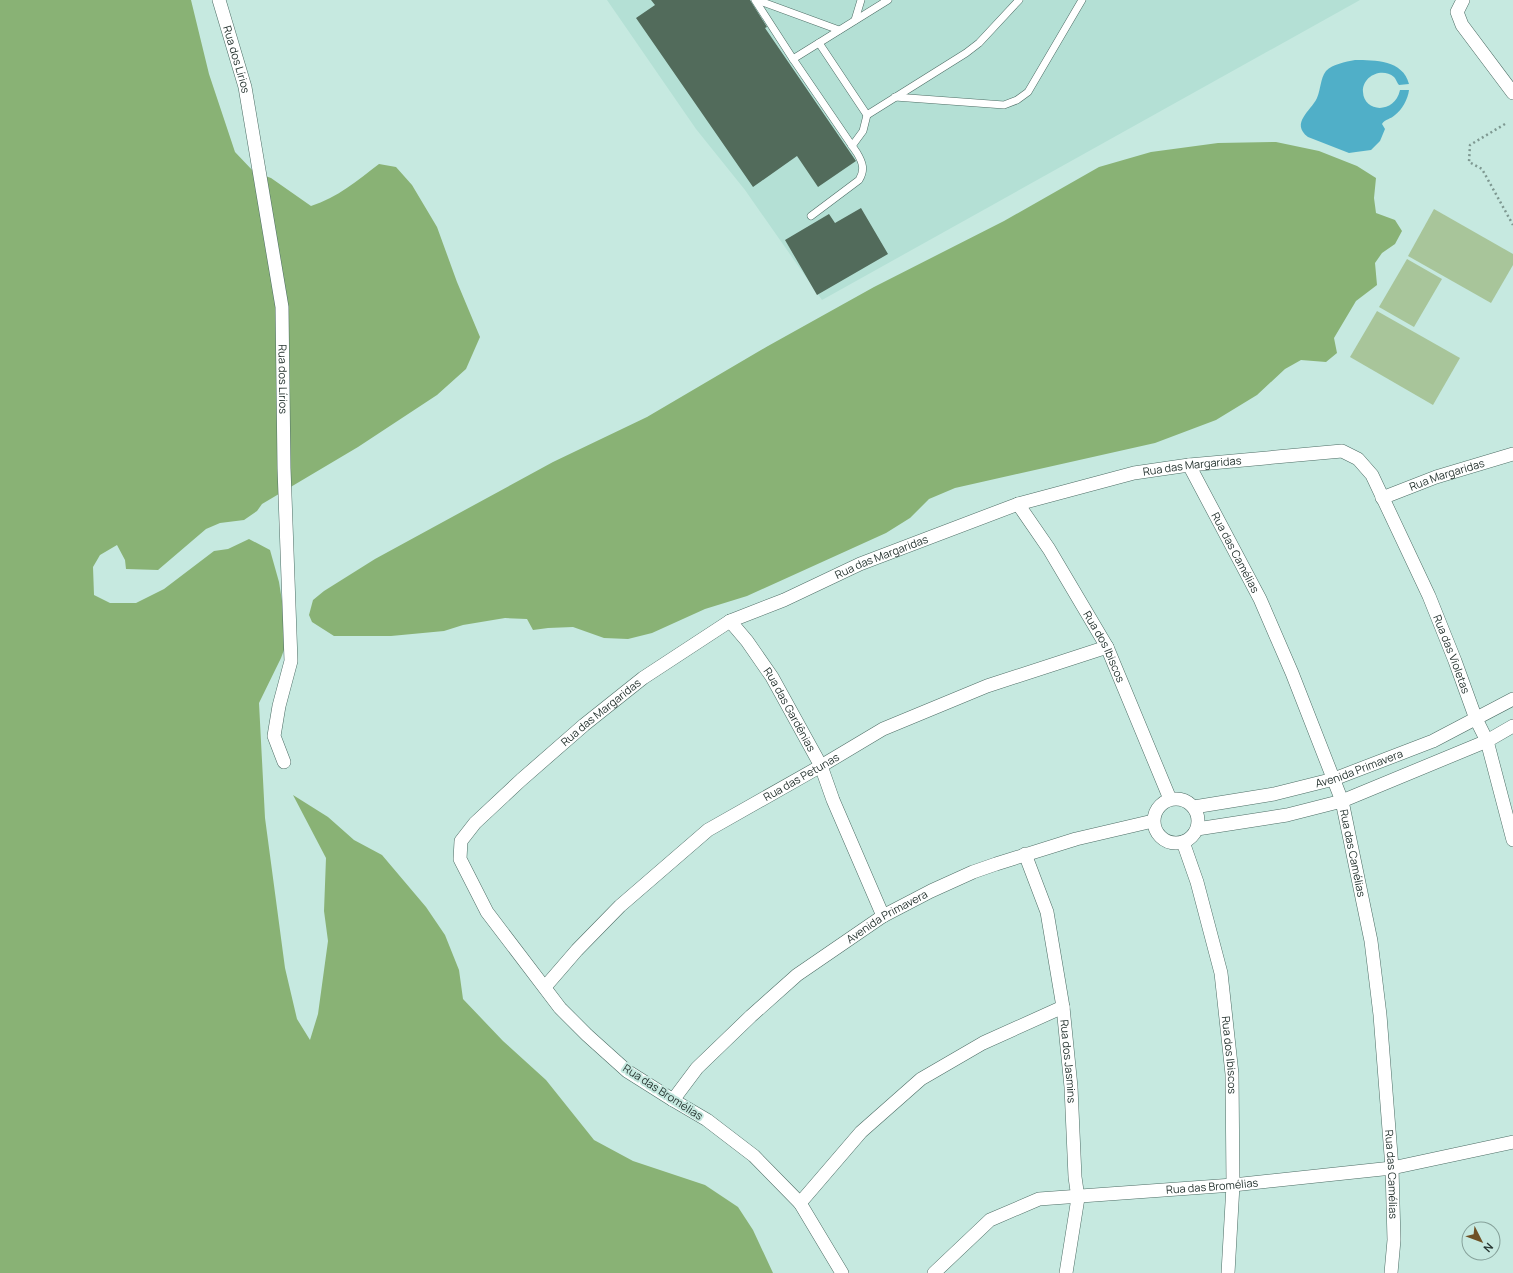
<svg xmlns="http://www.w3.org/2000/svg" width="1513" height="1273" viewBox="0 0 1513 1273" font-family="Manrope,sans-serif">
	<style>
		.built { fill: #b4e0d5 }
		.green { fill: #a8c59a }
		.forest { fill: #89b275 }
		.water { fill: #50afc8 }
		.building { fill: #526b5b }
		.lines { fill: none; stroke-linecap: round; stroke-linejoin: round }
		.lane-casing { stroke: #4d6d65; stroke-width: 8 }
		.street-casing { stroke: #4d6d65; stroke-width: 14 }
		.path { stroke: #7e9891; stroke-width: 2.5; stroke-dasharray: 2 3; stroke-linecap: butt }
		.lane { stroke: #fff; stroke-width: 7 }
		.street { stroke: #fff; stroke-width: 13 }
		.labels { text-anchor: middle; stroke-width: 4; stroke-linejoin: round; paint-order: stroke }
		.street-label { font-size: 11px; fill: #273531; stroke: #c6e9e0 }
	</style>
	<rect width="100%" height="100%" fill="#c6e9e0"/>
	<polygon class="built" points="607,0 1360,0 822,300 745,190 696,129"/>
	<g class="green">
		<polygon points="1434,209 1513,254 1513,265 1491,303 1408,256"/>
		<polygon points="1407,259 1442,279 1414,327 1379,307"/>
		<polygon points="1377,311 1460,358 1433,405 1350,357"/>
	</g>
	<g class="forest">
		<path d="M 0,0 L 191,0 L 209,74 L 235,152 L 254,172 L 271,178 L 311,206 C 337,198 358,180 379,164 L 396,167 L 412,185 L 437,227 L 457,282 L 480,337 L 466,369 L 437,395 L 358,447 L 262,504 L 257,511 L 244,520 L 220,523 L 206,529 L 158,570 L 126,569 L 125,560 L 117,545 L 100,555 L 93,567 L 94,595 L 110,603 L 136,603 L 164,589 L 214,551 L 228,549 L 249,539 L 270,550 L 279,582 L 288,639 L 281,658 L 259,703 L 265,818 L 285,968 L 297,1019 L 310,1040 L 318,1014 L 328,941 L 324,911 L 326,858 L 293,795 L 328,817 L 354,840 L 382,855 L 426,907 L 445,935 L 459,970 L 463,999 L 503,1041 L 546,1080 L 594,1140 L 633,1161 L 705,1185 L 738,1207 L 753,1230 L 773,1273 L 0,1273 Z"/>
		<polygon points="1276,142 1319,151 1357,166 1376,178 1374,198 1376,213 1395,220 1402,231 1395,244 1382,253 1375,263 1377,285 1356,301 1334,338 1337,353 1326,362 1301,360 1285,369 1257,395 1216,420 1155,443 955,488 929,499 910,518 886,533 747,596 705,609 652,633 628,639 604,638 573,627 548,628 533,630 527,619 505,618 463,625 444,631 391,636 334,636 312,622 309,615 313,600 324,591 375,559 553,462 647,417 768,346 874,287 1004,221 1099,167 1151,152 1218,143"/>
	</g>
	<path class="water" d="M 1355,60 C 1375,60 1403,60 1409,84 L 1399,85 C 1397,83 1396,79 1394,77 C 1382,67 1362,76 1363,92 C 1364,113 1395,114 1400,90 L 1409,90 C 1408,99 1402,110 1395,115 C 1391,119 1385,119 1382,124 L 1385,129 L 1380,141 L 1371,150 L 1356,152 L 1349,153 L 1308,137 C 1290,123 1311,111 1317,98 C 1321,89 1320,79 1326,71 C 1333,64 1345,62 1355,60 Z"/>
	<g class="building">
		<polygon points="651,0 750,0 767,27 765,28 856,161 818,187 797,156 753,187 636,18 655,5"/>
		<polygon points="861,208 888,254 817,295 785,240 829,214 835,223"/>
	</g>
	<g class="lines">
		<g class="lane-casing">
			<g id="lane">
				<polyline points="755,0 793,59"/>
				<polyline points="757,0 839,30"/>
				<polyline points="855,20 861,0"/>
				<polyline points="819,43 867,115"/>
				<polyline points="895,97 1004,105 1017,100 1028,92 1082,0"/>
				<polyline points="852,146 863,131 867,115 966,53 979,43 1019,0"/>
				<path d="M 811,216 L 859,180 C 865,170 863,163 857,153 L 793,59 L 888,0"/>
			</g>
		</g>
		<g class="street-casing">
			<g id="street">
				<path id="s1" d="M 219,0 L 245,87 L 282,307 L 284,468 L 291,661 L 279,706 L 274,736 L 284,762"/>
				<polyline points="1463,0 1457,12 1462,25 1513,93"/>
				<path id="s2" d="M 1189,465 L 1260,599 L 1292,673 L 1342,801 L 1371,941 L 1380,1015 L 1392,1168 L 1394,1240 L 1391,1273"/>
				<path id="s3" d="M 1382,498 L 1436,477 L 1513,454"/>
				<path id="s4" d="M 1018,504 L 1049,549 L 1107,647 L 1170,799"/>
				<path id="s5" d="M 730,621 L 747,641 L 772,677 L 821,766 L 833,800 L 883,916"/>
				<circle cx="1176" cy="821" r="22"/>
				<path id="s6" d="M 1194,807 L 1274,794 L 1334,779 L 1433,741 L 1513,699"/>
				<polyline points="1197,829 1287,815 1342,801 1487,741 1513,726"/>
				<path id="s7" d="M 1183,842 L 1197,882 L 1221,973 L 1232,1074 L 1233,1185 L 1228,1273"/>
				<path id="s8" d="M 1025,854 L 1047,912 L 1063,1007 L 1071,1087 L 1075,1177 L 1078,1198 L 1066,1273"/>
				<path id="s9" d="M 545,987 L 577,950 L 620,906 L 708,830 L 821,766 L 883,729 L 987,686 L 1107,647"/>
				<path id="s10" d="M 673,1100 L 697,1068 L 751,1016 L 797,975 L 883,916 L 931,891 L 973,872 L 996,864 L 1076,839 L 1153,821"/>
				<polyline points="800,1203 861,1132 921,1079 983,1043 1063,1007"/>
				<path id="s11" d="M 842,1273 L 800,1203 L 754,1156 L 707,1120 L 673,1100 L 627,1071 L 587,1035 L 560,1008 L 487,912 L 460,859 L 461,841 L 475,823 L 521,780 L 584,725 L 643,678 L 730,621 L 784,600 L 860,564 L 1018,504 L 1134,473 L 1189,465 L 1342,451 L 1358,459 L 1372,475 L 1429,596 L 1455,661 L 1476,719 L 1487,741 L 1513,840"/>
				<path id="s12" d="M 934,1273 L 990,1220 L 1039,1199 L 1233,1185 L 1392,1168 L 1513,1142"/>
			</g>
		</g>
		<polyline class="path" points="1505,124 1470,145 1469,162 1482,169 1513,225"/>
		<use href="#lane" class="lane"/>
		<use href="#street" class="street"/>
	</g>
	<g class="labels">
		<g class="street-label">
			<text dy="4" stroke="none"><textPath href="#s1" startOffset="62">Rua dos Lírios</textPath></text>
			<text dy="4" stroke="none"><textPath href="#s1" startOffset="386">Rua dos Lírios</textPath></text>
			<text dy="4" stroke="none"><textPath href="#s11" startOffset="1429">Rua das Margaridas</textPath></text>
			<text dy="4" stroke="none"><textPath href="#s3" startOffset="69">Rua Margaridas</textPath></text>
			<text dy="4" stroke="none"><textPath href="#s2" startOffset="99">Rua das Camélias</textPath></text>
			<text dy="4" stroke="none"><textPath href="#s11" startOffset="1104">Rua das Margaridas</textPath></text>
			<text dy="4" stroke="none"><textPath href="#s4" startOffset="167">Rua dos Ibiscos</textPath></text>
			<text dy="4" stroke="none"><textPath href="#s11" startOffset="1815">Rua das Violetas</textPath></text>
			<text dy="4" stroke="none"><textPath href="#s5" startOffset="107">Rua das Gardênias</textPath></text>
			<text dy="4" stroke="none"><textPath href="#s11" startOffset="781">Rua das Margaridas</textPath></text>
			<text dy="4" stroke="none"><textPath href="#s6" startOffset="170">Avenida Primavera</textPath></text>
			<text dy="4" stroke="none"><textPath href="#s9" startOffset="334">Rua das Petunas</textPath></text>
			<text dy="4" stroke="none"><textPath href="#s2" startOffset="423">Rua das Camélias</textPath></text>
			<text dy="4" stroke="none"><textPath href="#s10" startOffset="284">Avenida Primavera</textPath></text>
			<text dy="4" stroke="none"><textPath href="#s7" startOffset="219">Rua dos Ibiscos</textPath></text>
			<text dy="4" stroke="none"><textPath href="#s8" startOffset="213">Rua dos Jasmins</textPath></text>
			<text transform="translate(663 1092) rotate(33)" y="4">Rua das Bromélias</text>
			<text dy="4" stroke="none"><textPath href="#s2" startOffset="747">Rua das Camélias</textPath></text>
			<text dy="4" stroke="none"><textPath href="#s12" startOffset="304">Rua das Bromélias</textPath></text>
		</g>
	</g>
	<g transform="translate(1481 1241) rotate(132)"><circle r="19" fill="#c6e9e0" stroke="#86a19a"/>
	<path d="M0-3L7 15L0 10L-7 15Z" fill="#6f5125"/>
	<text y="-6" font-size="11" font-weight="bold" text-anchor="middle" fill="#273531">N</text>
	</g>
</svg>
